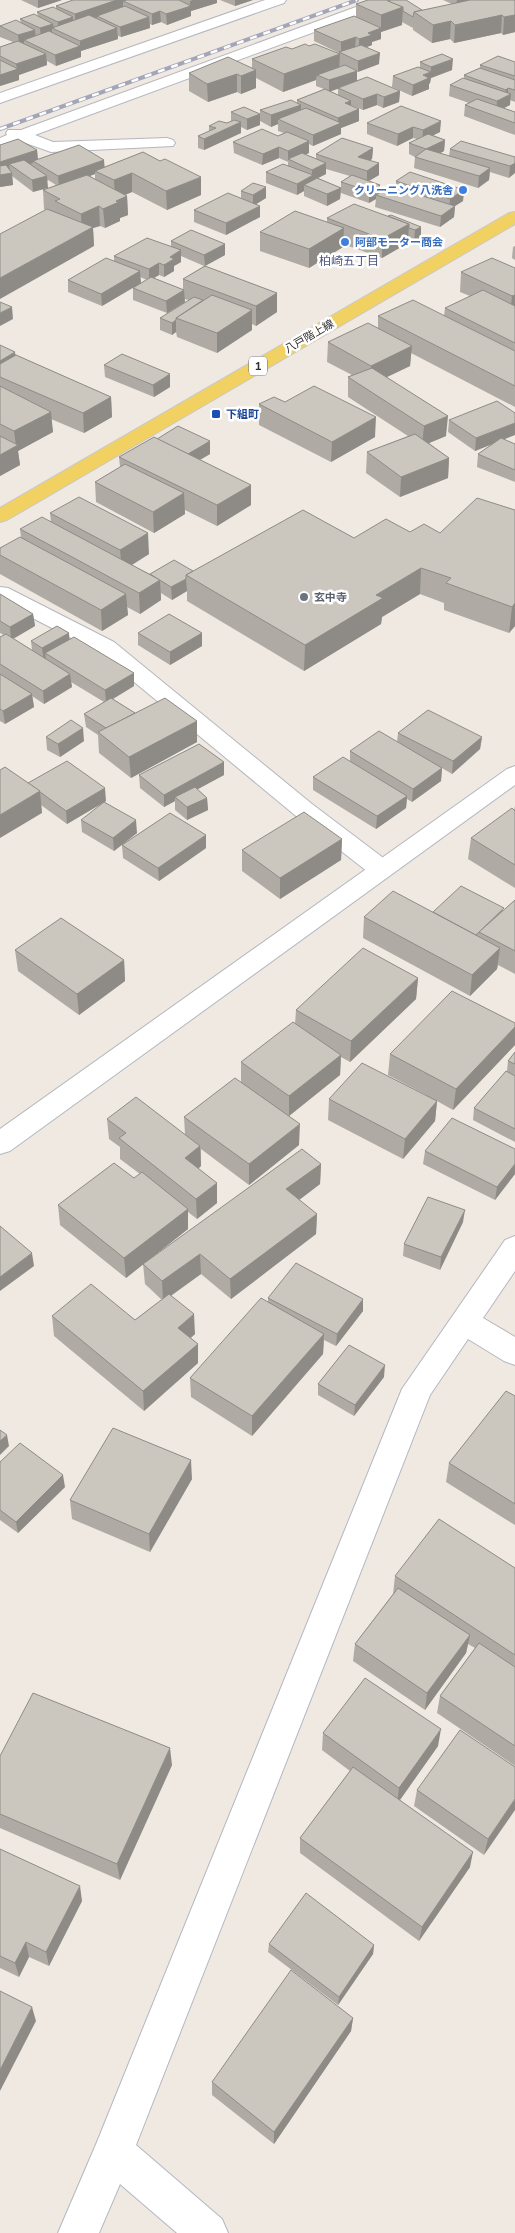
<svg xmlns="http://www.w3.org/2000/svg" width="515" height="2233" viewBox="0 0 515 2233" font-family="'Nunito Sans','Noto Sans JP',sans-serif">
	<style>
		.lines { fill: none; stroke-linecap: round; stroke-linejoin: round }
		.minor-casing { stroke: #b4b7c1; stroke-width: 2 }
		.tertiary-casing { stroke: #b4b7c1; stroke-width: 2 }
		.primary-casing { stroke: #c9c9c9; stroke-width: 2 }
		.minor { fill: #fff; fill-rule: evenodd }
		.tertiary { fill: #fff; fill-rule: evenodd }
		.primary { fill: #f2d163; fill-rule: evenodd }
		.rail-casing { stroke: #a3a6b8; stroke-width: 4 }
		.rail { stroke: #fff; stroke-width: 2.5; stroke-dasharray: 7; stroke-linecap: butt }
		.wall { fill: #afaba4; fill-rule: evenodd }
		.shaded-wall { fill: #8e8b86 }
		.building { fill: #cbc7bf; stroke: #8e8b86 }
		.shop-dot { fill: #3f7fe0; stroke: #fff; stroke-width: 2 }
		.transit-dot { fill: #1a4fb4; stroke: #fff; stroke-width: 2 }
		.worship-dot { fill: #6b7280; stroke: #fff; stroke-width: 2 }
		.labels { text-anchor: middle; stroke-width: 5; stroke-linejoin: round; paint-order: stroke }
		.far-shop-label { font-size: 11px; font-weight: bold; fill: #366cbe; stroke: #fff; text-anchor: end }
		.far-street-label { font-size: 11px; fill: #2e2e2e; stroke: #fff }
		.far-transit-label { font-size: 11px; font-weight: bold; fill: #164399; stroke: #fff; text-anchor: start }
		.far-worship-label { font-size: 11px; font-weight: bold; fill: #5b616d; stroke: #fff; text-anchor: start }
		.far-neighbourhood-label { font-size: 12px; fill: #4d5680; stroke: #fff }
		.shield { fill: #fff; stroke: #6d6d6d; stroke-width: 1 }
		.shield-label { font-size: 12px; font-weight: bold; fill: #2e2e2e }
	</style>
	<rect width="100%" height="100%" fill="#efe9e1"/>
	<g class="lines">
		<g class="minor-casing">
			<g id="minor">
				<polygon points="265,0 286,0 284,3 0,103 0,93"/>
				<polygon points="375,0 395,0 393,3 35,135 53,142 167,138 173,140 175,143 173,146 51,152 20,141 0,148 0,138 7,135 6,133 8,130 21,130"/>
				<polygon points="0,587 8,588 114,642 312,804 390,863 393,869 390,875 381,877 372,875 296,816 98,652 0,601"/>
				<polygon points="515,1236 515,1271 483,1318 515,1337 515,1365 504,1361 468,1339 430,1395 136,2145 222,2219 228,2233 177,2233 120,2184 99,2233 58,2233 97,2142 402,1389 505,1240"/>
			</g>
		</g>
		<g class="tertiary-casing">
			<polygon id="tertiary" points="515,766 515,785 10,1151 0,1154 0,1129 507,769"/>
		</g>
		<g class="primary-casing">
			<polygon id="primary" points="515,212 515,224 7,520 0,522 0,508 509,213"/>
		</g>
		<use href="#minor" class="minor"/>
		<use href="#tertiary" class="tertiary"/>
		<use href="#primary" class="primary"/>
		<g class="rail-casing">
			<polyline id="rail" points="0,129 357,0"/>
		</g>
		<use href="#rail" class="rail"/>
	</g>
	<g class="wall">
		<polygon points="21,0 62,0 38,8"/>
		<polygon points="73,0 217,0 217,3 191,11 191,16 167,25 161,22 152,25 150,24 150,28 121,37 118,36 118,39 81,51 81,57 56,66 47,61 47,65 19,75 19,80 0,86 0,47 13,42 0,37 0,26 21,23 20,19 38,16 37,12 56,9 56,6"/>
		<polygon points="220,0 253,0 235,6"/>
		<path d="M 443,0 L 515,0 L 515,32 L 503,35 L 501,33 L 454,43 L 450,39 L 432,43 L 413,30 L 413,28 L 402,22 L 402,25 L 381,32 L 381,39 L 372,42 L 372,45 L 367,47 L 379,64 L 357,72 L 357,81 L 400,91 L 399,102 L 383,108 L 377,105 L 363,110 L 351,105 L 359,109 L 359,121 L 341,128 L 341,134 L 313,146 L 309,144 L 309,153 L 305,154 L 316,159 L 316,154 L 373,148 L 372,159 L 370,160 L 379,175 L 369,181 L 380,185 L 380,193 L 396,187 L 396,181 L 464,190 L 463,201 L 455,206 L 454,217 L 440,227 L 375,207 L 376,199 L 369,203 L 341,193 L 341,182 L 350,176 L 326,169 L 326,174 L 318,178 L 341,188 L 340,199 L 327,206 L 304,196 L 304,191 L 297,195 L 266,183 L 266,172 L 288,166 L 288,162 L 279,158 L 262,165 L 234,153 L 233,142 L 278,136 L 284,133 L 278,131 L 278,124 L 271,127 L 260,121 L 260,110 L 297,103 L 297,100 L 324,89 L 316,86 L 316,80 L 283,92 L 256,78 L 256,88 L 241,94 L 237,92 L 208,102 L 189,91 L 189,73 L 252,68 L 252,59 L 292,49 L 339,54 L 339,53 L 314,41 L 314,30 L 356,17 L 356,4 L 422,10 L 452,4 ZM 338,88 L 338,95 L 330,91 Z"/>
		<polygon points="420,62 452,70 431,78 430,83 429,84 429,89 412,96 392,87 393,76 420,68"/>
		<polygon points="515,62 515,102 510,100 510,105 504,108 515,112 515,135 464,116 465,105 469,103 449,96 450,85 464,78 464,75 480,68 480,65"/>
		<polygon points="401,106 440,132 433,135 445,140 444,151 440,153 449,156 450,149 515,157 509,178 490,172 489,180 478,188 414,168 415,157 409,154 409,143 417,139 413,138 397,146 367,134 367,123"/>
		<polygon points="231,112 260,125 247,130 241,127 241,133 204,150 198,148 198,136 209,132 209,126 227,123 231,122"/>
		<path d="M 0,145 L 37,150 L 38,160 L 104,160 L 104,167 L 143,152 L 201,195 L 167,210 L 132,192 L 125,195 L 127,196 L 128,215 L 120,218 L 120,221 L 105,228 L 100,226 L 93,228 L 94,246 L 44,209 L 43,190 L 56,185 L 48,180 L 33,192 L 12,176 L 13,185 L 0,187 ZM 95,174 L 95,179 L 90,176 Z"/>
		<polygon points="241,191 266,198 256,204 260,217 226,235 194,222 194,210 241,198"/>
		<polygon points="388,216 421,227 421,238 414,242 408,239 408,243 382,258 343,244 343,247 309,268 260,251 260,232 327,222 327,218"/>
		<path d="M 171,241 L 225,244 L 225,255 L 205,266 L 277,293 L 277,312 L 256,326 L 252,324 L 252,330 L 217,353 L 177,337 L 176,332 L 172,335 L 160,330 L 160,318 L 189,300 L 184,299 L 185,302 L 167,313 L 133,300 L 133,288 L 147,280 L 140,277 L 141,283 L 102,306 L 68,292 L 68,280 L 114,261 L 114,256 L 171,247 ZM 181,256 L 204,266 L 183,279 L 183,290 L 154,278 L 159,275 L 164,277 L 174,271 L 174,266 L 181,262 Z"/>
		<polygon points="515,246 515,260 512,258 513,247"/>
		<polygon points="515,268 515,407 411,353 410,366 387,377 446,436 429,443 449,458 448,478 400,497 366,473 367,452 408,436 348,397 348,377 352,375 327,362 328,342 378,329 378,316 444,316 445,308 470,296 460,292 461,272"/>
		<polygon points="0,345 16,355 111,397 112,417 84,433 51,419 53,432 18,451 20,465 0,476"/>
		<polygon points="104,365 170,387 154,397 105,377"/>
		<polygon points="285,402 375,437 331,462 259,425 259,404"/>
		<polygon points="449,420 515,444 515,482 477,467 478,454 492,444 475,451 448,432"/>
		<polygon points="157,439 210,454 200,460 251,505 217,526 185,510 185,514 154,533 96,502 95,482 120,467 119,457"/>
		<polygon points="515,510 515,626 509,633 444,610 444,603 420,594 382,617 381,624 304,671 187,601 187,591 172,600 161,593 161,600 140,614 127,607 128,615 102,631 0,574 0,548 21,537 20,529 51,522 50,513 149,554 132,565 150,574 193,571 354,538 410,532 440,533"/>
		<polygon points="0,594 33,614 35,626 13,639 32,650 31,641 69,639 134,686 113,699 135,713 197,742 131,778 99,753 98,735 86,727 84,714 104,702 71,682 72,687 44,704 32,696 34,707 5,724 0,721 0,637 4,635 0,633"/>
		<polygon points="138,633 202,633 202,646 170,665 138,645"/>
		<polygon points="398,733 482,737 480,749 452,774 442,768 441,781 412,802 407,799 406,808 376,829 313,790 313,777 350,761 350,751 397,742"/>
		<polygon points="46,737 84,741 60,757 47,750"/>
		<polygon points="139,775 224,775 197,789 207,798 208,810 187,820 175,810 175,801 164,807 140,788"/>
		<polygon points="28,783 106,801 67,824 41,805 42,813"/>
		<polygon points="515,806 515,888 468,859 471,838 514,810"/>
		<polygon points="81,820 137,833 114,851 82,832"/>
		<polygon points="342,839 341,860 280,899 242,871 242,850"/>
		<polygon points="122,845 206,848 159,881 123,858"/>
		<polygon points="515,900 515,974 498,965 497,969 470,996 363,938 364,917 433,912 504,910"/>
		<polygon points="15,950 124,960 125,981 79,1015 18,971"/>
		<polygon points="418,978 416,999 350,1062 341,1057 340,1075 289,1116 299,1145 249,1185 201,1149 201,1166 198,1169 217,1183 217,1203 197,1219 188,1212 188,1229 145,1263 321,1164 320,1184 299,1200 317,1214 316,1234 231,1299 201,1274 171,1296 195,1334 191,1338 198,1344 198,1363 144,1411 54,1336 52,1316 135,1320 162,1300 145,1284 143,1264 126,1278 60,1225 58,1205 134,1178 140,1174 120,1159 120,1147 109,1139 107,1119 185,1134 184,1117 241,1083 241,1062 295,1024 296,1010"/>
		<polygon points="515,1023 515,1045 453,1110 437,1101 435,1121 403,1159 328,1120 329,1099 426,1095 388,1075 390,1054"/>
		<polygon points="515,1052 515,1142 473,1120 474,1108 507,1071 508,1061"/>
		<polygon points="515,1149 515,1174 495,1200 423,1164 425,1151"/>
		<polygon points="463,1222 440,1270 403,1256 404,1244"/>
		<polygon points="268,1298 363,1311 336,1346 324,1340 323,1354 252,1436 191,1397 190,1378 268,1301"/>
		<polygon points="384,1377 354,1416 318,1395 318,1384"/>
		<polygon points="515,1396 515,1525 446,1482 449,1463"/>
		<polygon points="0,1462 65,1487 18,1533 0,1520"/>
		<polygon points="192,1479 150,1552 72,1519 70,1500"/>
		<polygon points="515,1568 515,1766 437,1713 440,1696 475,1648 468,1644 466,1653 425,1710 353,1661 355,1644 393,1594 395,1576"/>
		<polygon points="323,1733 438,1746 400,1800 470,1867 419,1941 300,1853 300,1838 350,1771 322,1750"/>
		<polygon points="0,1756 172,1765 120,1880 0,1828"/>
		<polygon points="515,1767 484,1855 414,1806 417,1790"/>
		<polygon points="0,1849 82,1901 49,1966 29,1957 19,1977 0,1968"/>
		<polygon points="269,1944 374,1945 373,1954 338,2005 268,1952"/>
		<polygon points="353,2018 351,2031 274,2144 212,2095 212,2082"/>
	</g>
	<g class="shaded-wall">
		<polygon points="38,0 62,0 38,8"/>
		<polygon points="117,0 136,0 123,1 123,9 97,16 97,18 75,25 75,14"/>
		<polygon points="193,0 217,0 217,3 191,11 191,16 167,25 166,14 190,6 190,1"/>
		<polygon points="235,0 253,0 235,6"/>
		<polygon points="457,0 471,0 456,5"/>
		<polygon points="403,7 402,25 381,32 381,39 372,42 372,45 359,50 359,39 368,33 381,28 381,15"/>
		<polygon points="160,11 161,22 152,25 152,14"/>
		<polygon points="502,15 501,33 454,43 455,25"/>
		<polygon points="515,15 515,32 503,35 504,17"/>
		<polygon points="73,17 74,27 58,31 58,22"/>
		<polygon points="149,17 150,28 121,37 120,27"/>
		<polygon points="451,21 450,39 432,43 433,25"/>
		<polygon points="53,24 54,29 52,28 52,35 41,39 40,28"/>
		<polygon points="117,28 118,39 81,51 81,57 56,66 55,55 80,46 80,41"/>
		<polygon points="35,30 36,40 24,40 24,44 19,46 18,35"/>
		<polygon points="356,37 355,48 341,53 341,42"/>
		<polygon points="380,53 379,64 358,72 358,61"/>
		<polygon points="46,54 47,65 19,75 19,80 0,86 0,75 17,69 16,64"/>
		<polygon points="340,54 339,72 317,75 316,80 283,92 284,74"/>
		<polygon points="453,59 452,70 431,78 430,83 429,84 429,89 412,96 413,85 423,75 431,72 431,67"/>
		<polygon points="256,70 256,88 241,94 241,76"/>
		<polygon points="357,71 357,82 329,92 329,80"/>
		<polygon points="237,74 237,92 208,102 207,84"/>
		<polygon points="508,88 508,96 511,94 510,105 496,112 497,101 505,97 506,90"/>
		<polygon points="400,91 399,102 383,108 384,97"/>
		<polygon points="377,94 377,105 363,110 363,99"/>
		<polygon points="351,101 351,112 345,103"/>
		<polygon points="301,105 301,116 278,119 278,124 271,127 271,115"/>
		<polygon points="359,109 359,121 341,128 341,134 313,146 313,135 338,124 338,118"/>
		<polygon points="260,114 260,125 247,130 247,119"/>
		<polygon points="441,121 440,132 422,141 423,130"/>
		<polygon points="241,122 241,133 204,150 204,139"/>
		<polygon points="413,127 413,138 397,146 398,134"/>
		<polygon points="445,140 444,151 426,161 426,149"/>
		<polygon points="309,141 309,153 291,161 288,159 288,151"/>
		<polygon points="279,147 279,158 262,165 263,154"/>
		<polygon points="373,148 372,159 358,168 358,157"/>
		<polygon points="37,150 38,161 33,161 33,163 16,169 9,164 10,171 0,174 0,162"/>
		<polygon points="104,160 105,171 95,171 95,174 59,187 58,176"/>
		<polygon points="326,163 326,174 304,185 304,191 297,195 297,184 312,176 312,170"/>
		<polygon points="379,163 379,175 367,182 367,171"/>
		<polygon points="515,163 515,173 509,178 510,166"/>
		<polygon points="490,168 489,180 478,188 479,176"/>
		<polygon points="12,173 13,185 0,187 0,175"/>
		<polygon points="132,173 132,192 115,199 114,180"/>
		<polygon points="47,176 48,188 33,192 32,180"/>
		<polygon points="201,177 201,195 167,210 166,191"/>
		<polygon points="380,185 380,196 376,195 376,199 369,203 369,191"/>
		<polygon points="266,187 266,198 253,206 253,195"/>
		<polygon points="341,188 340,199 327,206 327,194"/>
		<polygon points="464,190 463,201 455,206 454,217 440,227 441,216 449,210 450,199"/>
		<polygon points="127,196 128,215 120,218 120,221 105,228 103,209 116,201"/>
		<polygon points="99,206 100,226 93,228 94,246 0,299 0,278 82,233 81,214"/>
		<polygon points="260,206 260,217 226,235 226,223"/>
		<polygon points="409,224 408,243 382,258 382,239"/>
		<polygon points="421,227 421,238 414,242 415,230"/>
		<polygon points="344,228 343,247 309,268 309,249"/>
		<polygon points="225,244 225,255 205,266 204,255"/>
		<polygon points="181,250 181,262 174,266 174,271 164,277 164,265 170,257"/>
		<polygon points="159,263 159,275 149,281 149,269"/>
		<polygon points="140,271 141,283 102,306 101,294"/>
		<polygon points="184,290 185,302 167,313 166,301"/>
		<polygon points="277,293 277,312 256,326 256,306"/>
		<polygon points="515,295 515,314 510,316 512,296"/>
		<polygon points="12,307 13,319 0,326 0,313"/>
		<polygon points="252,310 252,330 217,353 217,333"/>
		<polygon points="176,320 176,332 172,335 172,323"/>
		<polygon points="412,346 410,366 370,385 371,366"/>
		<polygon points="15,352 17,364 0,374 0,361"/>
		<polygon points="170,374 170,387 154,397 153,385"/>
		<polygon points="111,397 112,417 84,433 83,413"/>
		<polygon points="51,412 53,432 18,451 20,465 0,476 0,455 16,446 14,431"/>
		<polygon points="448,416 446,436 422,446 424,426"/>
		<polygon points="376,417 375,437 331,462 332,442"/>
		<polygon points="515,423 515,435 475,451 476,438"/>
		<polygon points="210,441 210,454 189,466 188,454"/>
		<polygon points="449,458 448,478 400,497 401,477"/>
		<polygon points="251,485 251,505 217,526 217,505"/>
		<polygon points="184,493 185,514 154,533 153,512"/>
		<polygon points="148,533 149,554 122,571 120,550"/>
		<polygon points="421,568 420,594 382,617 381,624 304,671 305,645 376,595"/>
		<polygon points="186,579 187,591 172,600 171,587"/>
		<polygon points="160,580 161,600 140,614 139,593"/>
		<polygon points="126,594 128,615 102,631 101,610"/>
		<polygon points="515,603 515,626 509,633 512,607"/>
		<polygon points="33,614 35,626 11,640 10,627"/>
		<polygon points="69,633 70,646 45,653 46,659 44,661 42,648"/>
		<polygon points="202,633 202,646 170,665 170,652"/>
		<polygon points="134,673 134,686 106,703 105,690"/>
		<polygon points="70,674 72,687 44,704 43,691"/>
		<polygon points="32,694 34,707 5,724 3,711"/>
		<polygon points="197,721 197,742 131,778 129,757"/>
		<polygon points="83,728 84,741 60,757 58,744"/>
		<polygon points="482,737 480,749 452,774 453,761"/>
		<polygon points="224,762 224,775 178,800 175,797 175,801 164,807 164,795"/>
		<polygon points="442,768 441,781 412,802 413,789"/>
		<polygon points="105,788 106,801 67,824 66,811"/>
		<polygon points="40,791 42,813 0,838 0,815"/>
		<polygon points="407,796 406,808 376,829 377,816"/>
		<polygon points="207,798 208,810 187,820 187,807"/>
		<polygon points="136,820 137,833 114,851 113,838"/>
		<polygon points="206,835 206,848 159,881 158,868"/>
		<polygon points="342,839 341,860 280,899 280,878"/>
		<polygon points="500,948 497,969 470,996 472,975"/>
		<polygon points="124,960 125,981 79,1015 77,994"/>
		<polygon points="418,978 416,999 350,1062 351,1041"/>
		<polygon points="515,1027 515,1045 453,1110 456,1089"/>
		<polygon points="341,1055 340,1075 289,1116 289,1096"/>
		<polygon points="437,1101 435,1121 403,1159 405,1139"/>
		<polygon points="300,1124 299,1145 249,1185 249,1164"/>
		<polygon points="200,1146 201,1166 185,1179 185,1158"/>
		<polygon points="321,1164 320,1184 286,1210 286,1189"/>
		<polygon points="515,1164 515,1174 495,1200 497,1187"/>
		<polygon points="217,1183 217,1203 197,1219 196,1199"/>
		<polygon points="188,1209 188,1229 126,1278 124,1258"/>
		<polygon points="465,1210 463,1222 440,1270 441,1257"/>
		<polygon points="317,1214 316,1234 231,1299 230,1279"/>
		<polygon points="32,1253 34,1266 0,1291 0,1277"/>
		<polygon points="200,1254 201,1274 163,1301 162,1281"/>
		<polygon points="363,1299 363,1311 336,1346 337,1334"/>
		<polygon points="194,1314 195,1334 179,1347 178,1328"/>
		<polygon points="324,1334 323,1354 252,1436 252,1416"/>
		<polygon points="198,1344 198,1363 144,1411 143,1391"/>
		<polygon points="385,1365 384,1377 354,1416 355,1405"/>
		<polygon points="7,1435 9,1446 0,1455 0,1441"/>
		<polygon points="191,1460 192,1479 150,1552 149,1534"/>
		<polygon points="63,1475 65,1487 18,1533 16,1522"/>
		<polygon points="470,1635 466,1653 425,1710 427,1693"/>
		<polygon points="441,1729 438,1746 397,1804 399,1788"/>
		<polygon points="170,1748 172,1765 120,1880 117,1864"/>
		<polygon points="515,1799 515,1810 484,1855 488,1839"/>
		<polygon points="473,1852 470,1867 419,1941 422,1927"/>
		<polygon points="80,1886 82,1901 49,1966 46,1952"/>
		<polygon points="26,1942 29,1957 19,1977 15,1963"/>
		<polygon points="374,1945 373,1954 338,2005 339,1997"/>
		<polygon points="32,2007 36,2021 0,2091 0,2070"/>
		<polygon points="353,2018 351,2031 274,2144 274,2132"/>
	</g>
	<g class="building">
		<polygon points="73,0 117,0 75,14 56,6"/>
		<polygon points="127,0 179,0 191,6 166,14 160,11 152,14 123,1"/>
		<polygon points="368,0 386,0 403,7 381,15 356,4"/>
		<polygon points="391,0 406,0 422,10 414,12 413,17 403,11 403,7 388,1"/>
		<polygon points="470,0 515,0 515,15 504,17 502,15 455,25 451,21 433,25 414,12"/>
		<polygon points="125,6 149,17 120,27 97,16"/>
		<polygon points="53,7 73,17 58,22 37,12"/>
		<polygon points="34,14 53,24 40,28 20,19"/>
		<polygon points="89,15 117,28 80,41 52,28"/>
		<polygon points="354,16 381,28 368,33 372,35 359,39 356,37 341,42 314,30"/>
		<polygon points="16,20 35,30 18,35 0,26"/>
		<polygon points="49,31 80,46 55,55 24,40"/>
		<polygon points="18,41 46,54 16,64 0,56 0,47"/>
		<polygon points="305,44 309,46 315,44 340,54 284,74 252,59 286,47 292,49"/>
		<polygon points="361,45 380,53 358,61 339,52"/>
		<polygon points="442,54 453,59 431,67 420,62"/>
		<polygon points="498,56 515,62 515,76 480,65"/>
		<polygon points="228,57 256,70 241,76 237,74 207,84 189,73"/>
		<polygon points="0,60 18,69 0,75"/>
		<polygon points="345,65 357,71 329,80 317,75"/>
		<polygon points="418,67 431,72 423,75 429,78 413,85 393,76"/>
		<polygon points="480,68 515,80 515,90 508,88 506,90 464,75"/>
		<polygon points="367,77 400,91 384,97 377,94 363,99 338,88"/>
		<polygon points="463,78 511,94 497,101 450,85"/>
		<polygon points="325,89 351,101 345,103 359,109 338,118 297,100"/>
		<polygon points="477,99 515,112 515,123 465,105"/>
		<polygon points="291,100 301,105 271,115 260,110"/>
		<polygon points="401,106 441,121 423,130 413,127 398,134 367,123"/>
		<polygon points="244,107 260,114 247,119 231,112"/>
		<polygon points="306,108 341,123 313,135 278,119"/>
		<polygon points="234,120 241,122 204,139 198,136 216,128 209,126 219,121 227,123"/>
		<polygon points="262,129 278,136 287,132 309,141 288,151 279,147 263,154 233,142"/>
		<polygon points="428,134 445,140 426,149 409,143"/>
		<polygon points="342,138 373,148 358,157 379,163 367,171 316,154"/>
		<polygon points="18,139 37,150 0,162 0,145"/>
		<polygon points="461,141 515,157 515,163 510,166 450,149"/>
		<polygon points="79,145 104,160 58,176 33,161"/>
		<polygon points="426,149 490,168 479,176 415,157"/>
		<polygon points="143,152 160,161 165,159 201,177 166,191 132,173 114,180 95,171"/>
		<polygon points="302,153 326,163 312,170 288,159"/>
		<polygon points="24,160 47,176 32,180 9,164"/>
		<polygon points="283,164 313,175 297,184 266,172"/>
		<polygon points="6,165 12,173 0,175 0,166"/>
		<polygon points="410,172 464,190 450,199 396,181"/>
		<polygon points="87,175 127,196 116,201 119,202 103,209 99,206 81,214 55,201 60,199 43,190"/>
		<polygon points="352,175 380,185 369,191 341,182"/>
		<polygon points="317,178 341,188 327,194 304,185"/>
		<polygon points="253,183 266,187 253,195 241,191"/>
		<polygon points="390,186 455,206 441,216 376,195"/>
		<polygon points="228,193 260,206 226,223 194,210"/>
		<polygon points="354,204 409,224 382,239 327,218"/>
		<polygon points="47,209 93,227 0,278 0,234"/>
		<polygon points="295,211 344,228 309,249 260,232"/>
		<polygon points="391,215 421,227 415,230 409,228 409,224 388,216"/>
		<polygon points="191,230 225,244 204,255 171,241"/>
		<polygon points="147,238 181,250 170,257 174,259 164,265 159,263 149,269 114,256"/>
		<polygon points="106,258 140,271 101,294 68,280"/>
		<polygon points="492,258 515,268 515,295 512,296 461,272"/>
		<polygon points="205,266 277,293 256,306 183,279"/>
		<polygon points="151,277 184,290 166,301 133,288"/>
		<polygon points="483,290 515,306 515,343 445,308"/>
		<polygon points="212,295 252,310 217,333 176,318"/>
		<polygon points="194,297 203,300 176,318 176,320 172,323 160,318"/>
		<polygon points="413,300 515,351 515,386 378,316"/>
		<polygon points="0,302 12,307 0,313"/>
		<polygon points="368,323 412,346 371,366 328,342"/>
		<polygon points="0,345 15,352 0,361"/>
		<polygon points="122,354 170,374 153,385 104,365"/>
		<polygon points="16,355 111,397 83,413 0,377 0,364"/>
		<polygon points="372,368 448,416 424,426 348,377"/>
		<polygon points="0,386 51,412 14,431 0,424"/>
		<polygon points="314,386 376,417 332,442 259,404 274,397 285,402"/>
		<polygon points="497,401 515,413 515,423 476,438 449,420"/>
		<polygon points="178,426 210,441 188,454 157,439"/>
		<polygon points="415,434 449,458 401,477 367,452"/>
		<polygon points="0,436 18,445 0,455"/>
		<polygon points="154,437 251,485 217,505 119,457"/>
		<polygon points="501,438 515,444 515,470 478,454"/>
		<polygon points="125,464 184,493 153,512 95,482"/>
		<polygon points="79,497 148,533 120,550 50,513"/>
		<polygon points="477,498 515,510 515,603 512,607 446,583 451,578 421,568 376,595 383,598 305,645 186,575 303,510 354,538 386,519 410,532 424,524 440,533"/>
		<polygon points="42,517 160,580 139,593 20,529"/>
		<polygon points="20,537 126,594 101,610 0,555 0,548"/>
		<polygon points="174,560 193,571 186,575 186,579 171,587 150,574"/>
		<polygon points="0,594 33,614 10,627 0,621"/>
		<polygon points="169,614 202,633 170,652 138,633"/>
		<polygon points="57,626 69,633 42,648 31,641"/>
		<polygon points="6,634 70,674 43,691 0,664 0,637"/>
		<polygon points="74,637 134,673 105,690 45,653"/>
		<polygon points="0,674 32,694 3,711 0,709"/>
		<polygon points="111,698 135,713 106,728 84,714"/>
		<polygon points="165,698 197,721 129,757 98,732"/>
		<polygon points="428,710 482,737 453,761 398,733"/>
		<polygon points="71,720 83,728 58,744 46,737"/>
		<polygon points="379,731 442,768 413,789 350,751"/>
		<polygon points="199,744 224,762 164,795 139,775"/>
		<polygon points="343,757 407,796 377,816 313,777"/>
		<polygon points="67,761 105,788 66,811 28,783"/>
		<polygon points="5,767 40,791 0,815 0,770"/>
		<polygon points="195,787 207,798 187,807 175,797"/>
		<polygon points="104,802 136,820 113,838 81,820"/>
		<polygon points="512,808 515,811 515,865 471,838"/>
		<polygon points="304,812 342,839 280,878 242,850"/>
		<polygon points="170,813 206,835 158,868 122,845"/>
		<polygon points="461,886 504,908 476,935 433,912"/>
		<polygon points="393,891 500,948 472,975 364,917"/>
		<polygon points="515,900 515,951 479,932"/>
		<polygon points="61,918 124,960 77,994 15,950"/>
		<polygon points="363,948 418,978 351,1041 296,1010"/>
		<polygon points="452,991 515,1023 515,1027 456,1089 390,1054"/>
		<polygon points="293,1022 341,1055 289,1096 241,1062"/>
		<polygon points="515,1052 515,1064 508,1061"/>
		<polygon points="362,1063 437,1101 405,1139 329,1099"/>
		<polygon points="506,1071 515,1076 515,1129 474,1108"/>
		<polygon points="235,1078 300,1124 249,1164 184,1117"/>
		<polygon points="136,1097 200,1146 185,1158 217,1183 196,1199 119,1138 126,1133 107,1119"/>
		<polygon points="452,1118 515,1149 515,1164 497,1187 425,1151"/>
		<polygon points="302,1149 321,1164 286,1189 317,1214 230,1279 200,1254 162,1281 143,1264"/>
		<polygon points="114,1163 134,1178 142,1172 188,1209 124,1258 58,1205"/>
		<polygon points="428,1197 465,1210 441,1257 404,1244"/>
		<polygon points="0,1226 32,1253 0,1277"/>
		<polygon points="296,1263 363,1299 337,1334 268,1298"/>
		<polygon points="91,1284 135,1320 169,1294 194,1314 178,1328 198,1344 143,1391 52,1316"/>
		<polygon points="261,1298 324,1334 252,1416 190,1378"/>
		<polygon points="349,1345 385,1365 355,1405 318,1384"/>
		<polygon points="506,1391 515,1396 515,1504 449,1463"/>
		<polygon points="113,1428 191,1460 149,1534 70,1500"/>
		<polygon points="0,1430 7,1435 0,1441"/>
		<polygon points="20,1443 63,1475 16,1522 0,1510 0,1462"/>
		<polygon points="439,1519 515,1568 515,1655 395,1576"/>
		<polygon points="398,1588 470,1635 427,1693 355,1644"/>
		<polygon points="479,1643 515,1667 515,1746 440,1696"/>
		<polygon points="365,1678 441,1729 399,1788 323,1733"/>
		<polygon points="33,1693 170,1748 117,1864 0,1814 0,1756"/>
		<polygon points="460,1730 515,1767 515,1799 488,1839 417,1790"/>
		<polygon points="353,1767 473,1852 422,1927 300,1838"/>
		<polygon points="0,1849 80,1886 46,1952 26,1942 15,1963 0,1956"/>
		<polygon points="306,1893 374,1945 339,1997 269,1944"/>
		<polygon points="291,1970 353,2018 274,2132 212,2082"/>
		<polygon points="0,1991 32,2007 0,2070"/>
	</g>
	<g class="shop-dot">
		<circle cx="463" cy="190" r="5"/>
		<circle cx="345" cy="242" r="5"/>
	</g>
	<rect class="transit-dot" x="211" y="409" width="10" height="10" rx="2.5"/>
	<circle class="worship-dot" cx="304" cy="597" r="5"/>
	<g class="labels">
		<g class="far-shop-label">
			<text x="453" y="194">クリーニング八洗舎</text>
			<text x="355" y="246" text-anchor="start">阿部モーター商会</text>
		</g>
		<g class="far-street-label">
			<text transform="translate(309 336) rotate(-30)" y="4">八戸階上線</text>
		</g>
		<g class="far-transit-label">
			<text x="226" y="418">下組町</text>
		</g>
		<g class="far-worship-label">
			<text x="314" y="601">玄中寺</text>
		</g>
		<g class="far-neighbourhood-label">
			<text x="349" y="265">柏崎五丁目</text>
		</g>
		<rect class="shield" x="249" y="356.5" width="18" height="19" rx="4"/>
		<g class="shield-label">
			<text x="258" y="370">1</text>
		</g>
	</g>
</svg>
